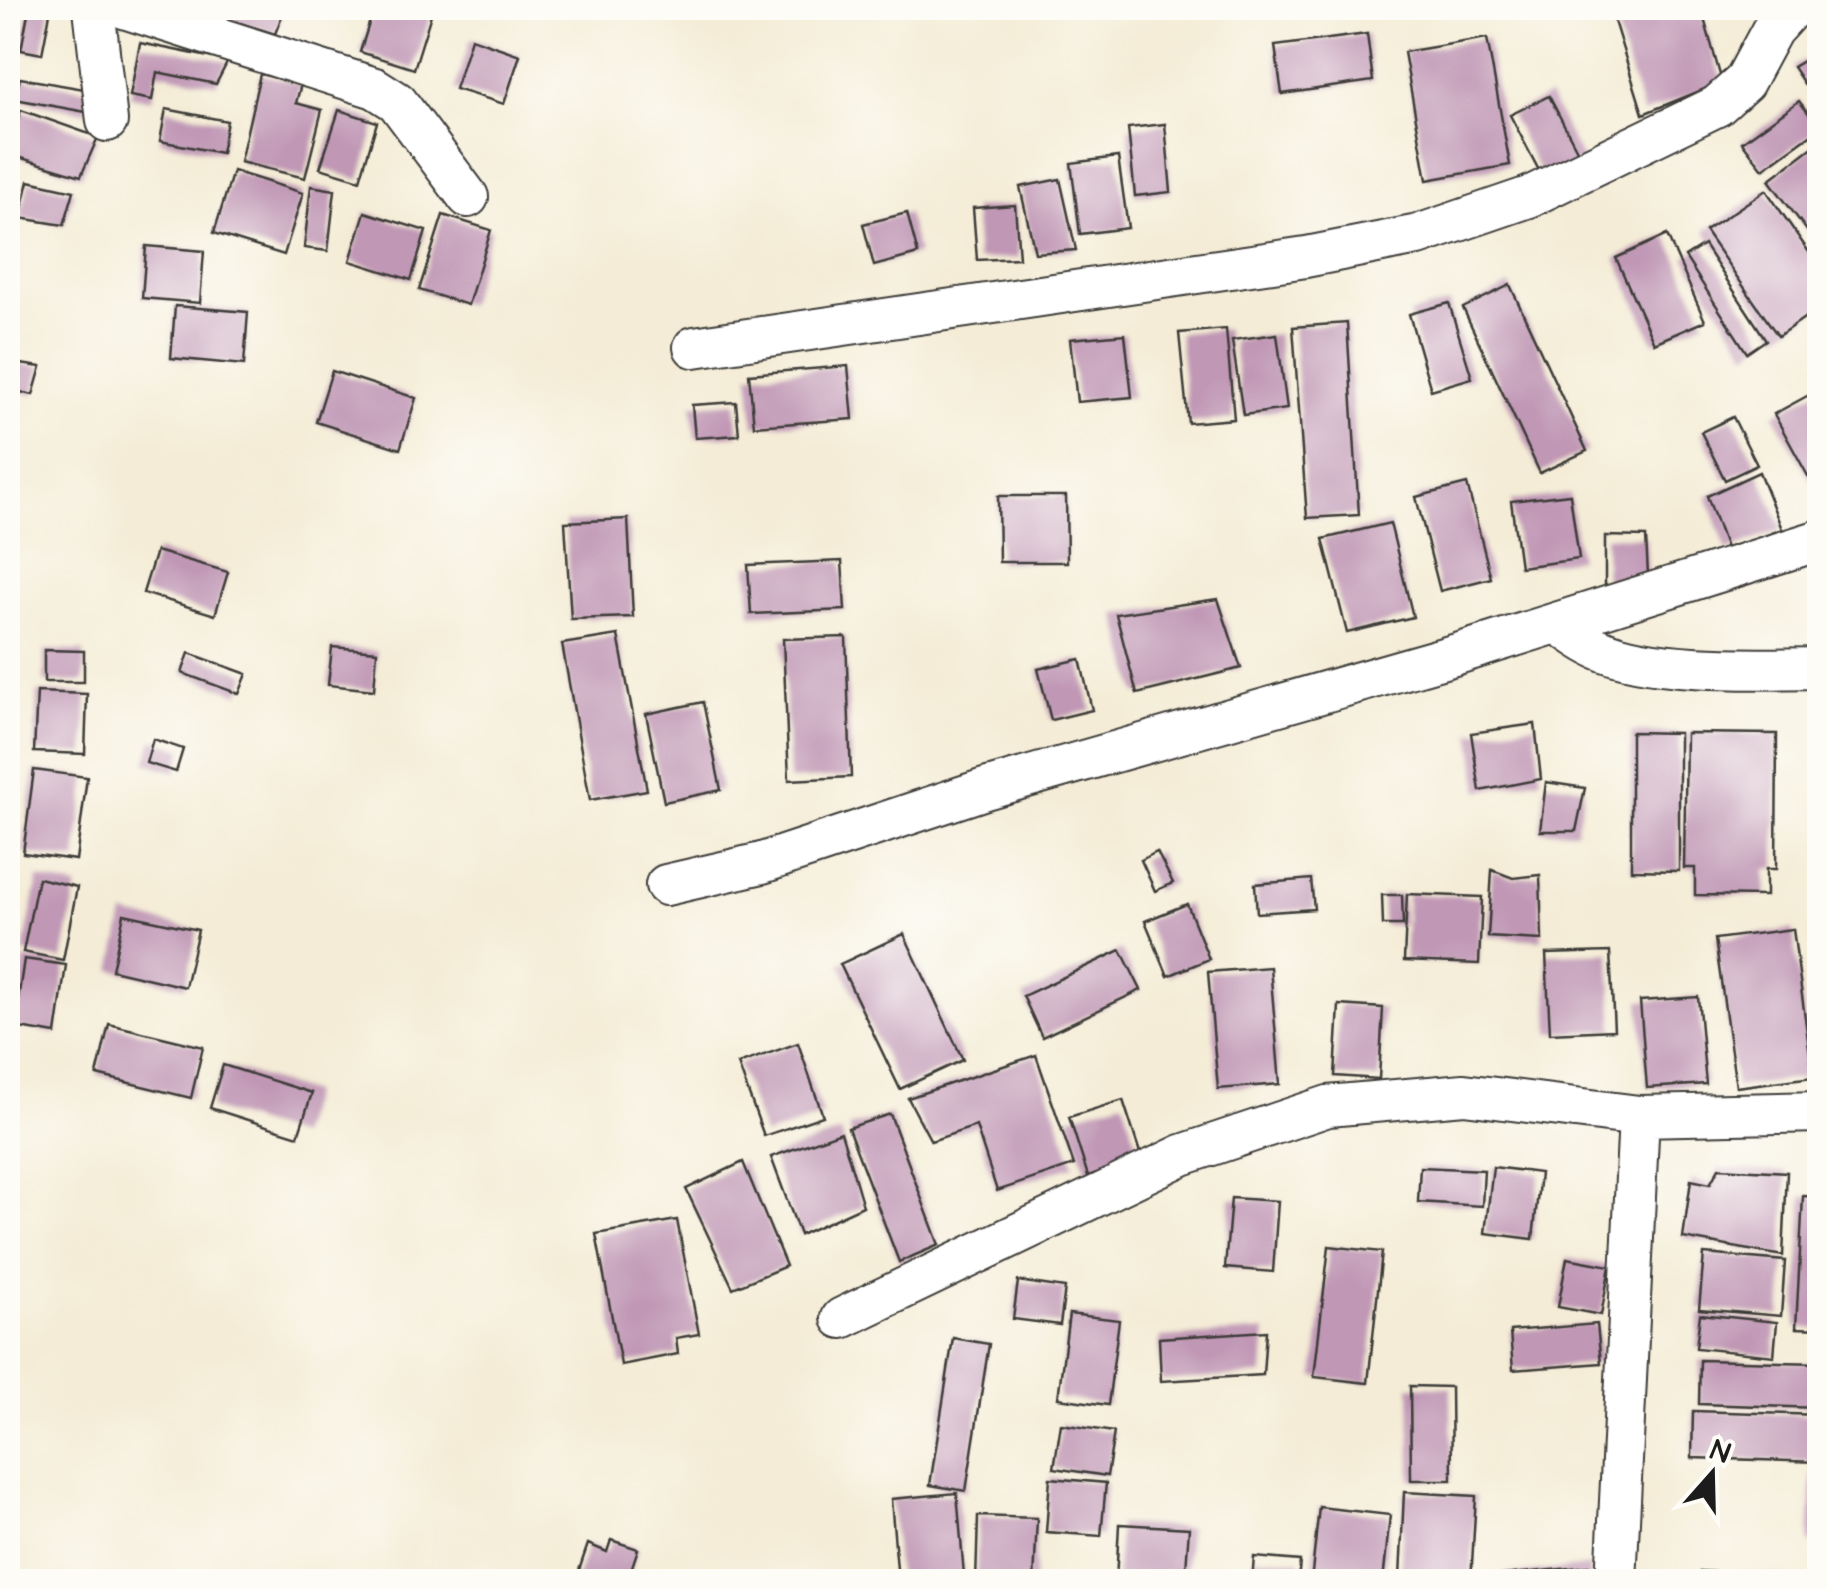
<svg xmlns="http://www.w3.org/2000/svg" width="1827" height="1589" viewBox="0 0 1827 1589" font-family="'Architects Daughter',sans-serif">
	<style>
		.building { fill: #c097b5 }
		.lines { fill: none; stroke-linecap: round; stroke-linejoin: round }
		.minor-casing { stroke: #3c3b38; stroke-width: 44 }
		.minor { stroke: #fff; stroke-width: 40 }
	</style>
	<rect width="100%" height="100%" fill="#fdfcf7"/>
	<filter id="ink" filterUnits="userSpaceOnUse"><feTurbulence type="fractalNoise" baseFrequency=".01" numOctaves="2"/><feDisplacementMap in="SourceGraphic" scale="20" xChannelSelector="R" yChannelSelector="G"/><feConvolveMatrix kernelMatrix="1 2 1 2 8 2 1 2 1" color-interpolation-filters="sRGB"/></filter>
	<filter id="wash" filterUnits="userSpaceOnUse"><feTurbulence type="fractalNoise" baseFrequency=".0048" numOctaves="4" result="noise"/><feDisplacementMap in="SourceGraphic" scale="40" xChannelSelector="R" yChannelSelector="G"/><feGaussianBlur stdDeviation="2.25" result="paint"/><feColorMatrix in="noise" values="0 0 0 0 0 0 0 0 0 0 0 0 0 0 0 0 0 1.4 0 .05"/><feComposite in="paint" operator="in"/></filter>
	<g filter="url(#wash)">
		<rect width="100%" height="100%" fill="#f4ecd6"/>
		<g id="blocks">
			<g class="building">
				<polygon points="29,8 51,8 42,54 21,50"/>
				<polygon points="229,8 285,8 275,34 225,18"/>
				<polygon points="374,8 433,8 414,69 360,52"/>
				<polygon points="1610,8 1701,8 1722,82 1643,114"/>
				<polygon points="1367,34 1373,81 1282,94 1275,46"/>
				<polygon points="471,38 520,55 504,104 455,89"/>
				<polygon points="1487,38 1510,165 1427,180 1404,52"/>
				<polygon points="140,43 228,61 216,84 157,72 152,100 130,96"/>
				<polygon points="1820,51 1820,108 1793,67"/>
				<polygon points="260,74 301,84 296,103 322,110 305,178 240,162"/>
				<polygon points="20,78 90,90 86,112 15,99"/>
				<polygon points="1549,96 1583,161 1544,180 1510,115"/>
				<polygon points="1799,101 1820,128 1763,169 1742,142"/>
				<polygon points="166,109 227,121 221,153 160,141"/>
				<polygon points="21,110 98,137 81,176 8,154"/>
				<polygon points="339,110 377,122 360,180 320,168"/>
				<polygon points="1165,124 1171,192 1135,196 1128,128"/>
				<polygon points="1814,146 1820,154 1820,248 1769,180"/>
				<polygon points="1118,157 1128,228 1080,234 1071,163"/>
				<polygon points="233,171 303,193 284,255 214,233"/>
				<polygon points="1060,179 1076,250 1035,253 1020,187"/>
				<polygon points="29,181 74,191 64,225 20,218"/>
				<polygon points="311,186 335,190 328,251 304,248"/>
				<polygon points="1766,190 1820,268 1820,307 1778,336 1705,231"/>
				<polygon points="1015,205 1019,258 977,260 973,208"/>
				<polygon points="365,212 426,231 411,280 350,261"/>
				<polygon points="907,213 918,254 874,266 863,224"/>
				<polygon points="443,215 491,230 468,305 419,290"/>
				<polygon points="1667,235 1705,321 1654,343 1616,258"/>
				<polygon points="1704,245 1766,340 1747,353 1685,257"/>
				<polygon points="146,246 204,251 200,303 142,298"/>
				<polygon points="1510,285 1587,451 1540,473 1463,308"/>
				<polygon points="1449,303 1472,378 1431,390 1409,314"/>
				<polygon points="175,306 248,312 244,365 171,358"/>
				<polygon points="1347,323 1359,515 1307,518 1293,327"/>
				<polygon points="1226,329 1234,419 1188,423 1179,333"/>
				<polygon points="1125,334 1132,397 1077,402 1070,339"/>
				<polygon points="1277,334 1287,409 1243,415 1232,340"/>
				<polygon points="14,363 41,367 33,395 8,389"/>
				<polygon points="848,366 853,419 754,426 749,374"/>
				<polygon points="332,371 416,398 400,449 316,422"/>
				<polygon points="1820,389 1820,498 1774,414"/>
				<polygon points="736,402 739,435 695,438 692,405"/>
				<polygon points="1733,417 1757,465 1725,480 1701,432"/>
				<polygon points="1759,472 1782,529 1727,551 1707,496"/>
				<polygon points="1467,484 1491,578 1440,591 1416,497"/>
				<polygon points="1570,494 1579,559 1520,567 1511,501"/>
				<polygon points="998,496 1066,496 1067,562 999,562"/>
				<polygon points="628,519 633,617 571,619 565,522"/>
				<polygon points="1390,523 1413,617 1347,633 1323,539"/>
				<polygon points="1605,536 1646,537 1648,575 1605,587"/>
				<polygon points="156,551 228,572 215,615 143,593"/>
				<polygon points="842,561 845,610 751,614 748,565"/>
				<polygon points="1218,599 1241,668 1137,694 1116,614"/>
				<polygon points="618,635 647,790 590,800 562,644"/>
				<polygon points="846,637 851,777 789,780 783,639"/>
				<polygon points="332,647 377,651 374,690 328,685"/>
				<polygon points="44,650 84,651 84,682 44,682"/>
				<polygon points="189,653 247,674 239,694 182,673"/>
				<polygon points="1080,659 1092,710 1051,720 1038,669"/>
				<polygon points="37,692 87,694 85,754 34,752"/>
				<polygon points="703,702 721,790 664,802 646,714"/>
				<polygon points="1535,724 1541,779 1480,791 1471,733"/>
				<polygon points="1631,732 1679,733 1679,871 1631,870"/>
				<polygon points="1686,733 1777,734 1776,869 1766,869 1766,896 1695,895 1695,868 1684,868"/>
				<polygon points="153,739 183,749 176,772 146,763"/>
				<polygon points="34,770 87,777 76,860 23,853"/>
				<polygon points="1546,782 1585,788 1576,831 1540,831"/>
				<polygon points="1157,852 1173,883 1155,891 1141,860"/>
				<polygon points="1492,870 1513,878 1540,875 1542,940 1488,937"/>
				<polygon points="38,878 77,887 63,960 23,952"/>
				<polygon points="1311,879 1314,909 1257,913 1255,884"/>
				<polygon points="1407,894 1482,897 1479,964 1404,961"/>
				<polygon points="1382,895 1402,895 1403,925 1383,925"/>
				<polygon points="1187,904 1209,959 1168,976 1145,921"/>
				<polygon points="124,914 198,930 185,987 112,970"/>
				<polygon points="1793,929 1813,1077 1736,1087 1715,939"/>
				<polygon points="904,934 963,1060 900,1089 840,964"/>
				<polygon points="1121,950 1141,990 1042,1037 1023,996"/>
				<polygon points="1610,952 1614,1030 1550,1033 1546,954"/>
				<polygon points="24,959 66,965 56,1034 14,1027"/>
				<polygon points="1270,967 1280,1084 1218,1089 1208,972"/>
				<polygon points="1698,997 1706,1084 1647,1088 1640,1001"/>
				<polygon points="1339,1005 1383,1008 1379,1079 1335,1076"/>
				<polygon points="109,1024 203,1047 191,1098 97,1075"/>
				<polygon points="798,1043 823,1116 764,1136 738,1064"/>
				<polygon points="1036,1055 1074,1165 997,1191 976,1126 931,1141 908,1098"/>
				<polygon points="223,1065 312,1093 298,1136 210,1108"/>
				<polygon points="1123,1100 1142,1159 1088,1176 1069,1117"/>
				<polygon points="890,1114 939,1245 899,1262 848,1128"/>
				<polygon points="841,1132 863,1206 800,1235 771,1157"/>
				<polygon points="743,1162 786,1266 733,1288 686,1189"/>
				<polygon points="1420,1167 1484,1170 1482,1206 1418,1202"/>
				<polygon points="1493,1167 1540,1173 1533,1239 1485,1233"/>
				<polygon points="1719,1168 1787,1172 1783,1256 1683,1238 1691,1180 1710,1184"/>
				<polygon points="1803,1196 1820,1197 1820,1329 1796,1328"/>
				<polygon points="1231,1198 1278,1201 1273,1272 1225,1268"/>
				<polygon points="677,1220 699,1334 676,1338 678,1354 621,1365 596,1234"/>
				<polygon points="1329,1246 1382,1252 1368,1383 1314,1377"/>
				<polygon points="1704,1254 1785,1261 1781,1316 1699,1309"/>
				<polygon points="1567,1258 1610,1266 1601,1315 1558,1307"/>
				<polygon points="1018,1281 1065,1288 1060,1325 1013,1319"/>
				<polygon points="1069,1314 1119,1320 1108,1405 1058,1398"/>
				<polygon points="1700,1314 1777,1322 1774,1356 1696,1348"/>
				<polygon points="1597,1324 1601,1363 1513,1370 1510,1331"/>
				<polygon points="1266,1331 1263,1375 1161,1381 1159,1338"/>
				<polygon points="953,1338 989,1344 966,1491 930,1485"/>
				<polygon points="1700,1360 1820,1363 1820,1408 1699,1404"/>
				<polygon points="1410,1386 1451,1387 1452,1480 1411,1480"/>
				<polygon points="1693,1411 1820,1415 1820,1462 1692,1458"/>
				<polygon points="1061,1424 1114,1432 1107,1476 1054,1468"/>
				<polygon points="1812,1468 1820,1468 1820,1543 1809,1543"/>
				<polygon points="1050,1478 1106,1483 1101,1536 1046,1532"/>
				<polygon points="1404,1492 1476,1496 1471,1581 1400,1578"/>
				<polygon points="957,1493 964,1575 898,1581 891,1499"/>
				<polygon points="1319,1507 1390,1515 1383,1582 1311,1582"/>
				<polygon points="978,1516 1037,1518 1034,1582 976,1582"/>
				<polygon points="1119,1524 1189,1528 1185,1582 1116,1582"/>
				<polygon points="611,1540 638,1549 627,1582 575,1582 588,1544 607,1552"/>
				<polygon points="1254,1557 1300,1561 1298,1582 1252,1582"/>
				<polygon points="1589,1566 1591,1582 1475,1582 1475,1578"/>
				<polygon points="1700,1571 1784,1576 1784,1582 1699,1582"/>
			</g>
		</g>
	</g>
	<g filter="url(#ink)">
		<use href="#blocks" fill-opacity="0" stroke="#3c3b38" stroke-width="2.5"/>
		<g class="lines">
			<g class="minor-casing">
				<g id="minor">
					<polyline points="94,8 107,121"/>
					<polyline points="124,8 375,88 397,102 468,197"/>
					<polyline points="694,347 1306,257 1418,235 1529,197 1717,106 1744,82 1772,30 1792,8"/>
					<path d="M 1557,623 C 1570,631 1583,642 1597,648 C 1651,673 1759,669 1820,668"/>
					<polyline points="666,885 762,863 985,789 1454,655 1820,540"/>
					<polyline points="842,1318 1182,1155 1328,1106 1464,1094 1639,1116"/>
					<polyline points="1616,1582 1639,1116 1820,1112"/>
				</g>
			</g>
			<use href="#minor" class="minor"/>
		</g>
	</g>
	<rect width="1827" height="1589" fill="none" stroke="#fdfcf7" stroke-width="40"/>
	<g transform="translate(1712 1474) rotate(20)" stroke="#fdfcf7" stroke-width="8" paint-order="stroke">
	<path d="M0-8L18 38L0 25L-18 38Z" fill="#1c1c1c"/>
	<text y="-15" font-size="28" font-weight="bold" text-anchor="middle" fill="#1c1c1c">N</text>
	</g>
</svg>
